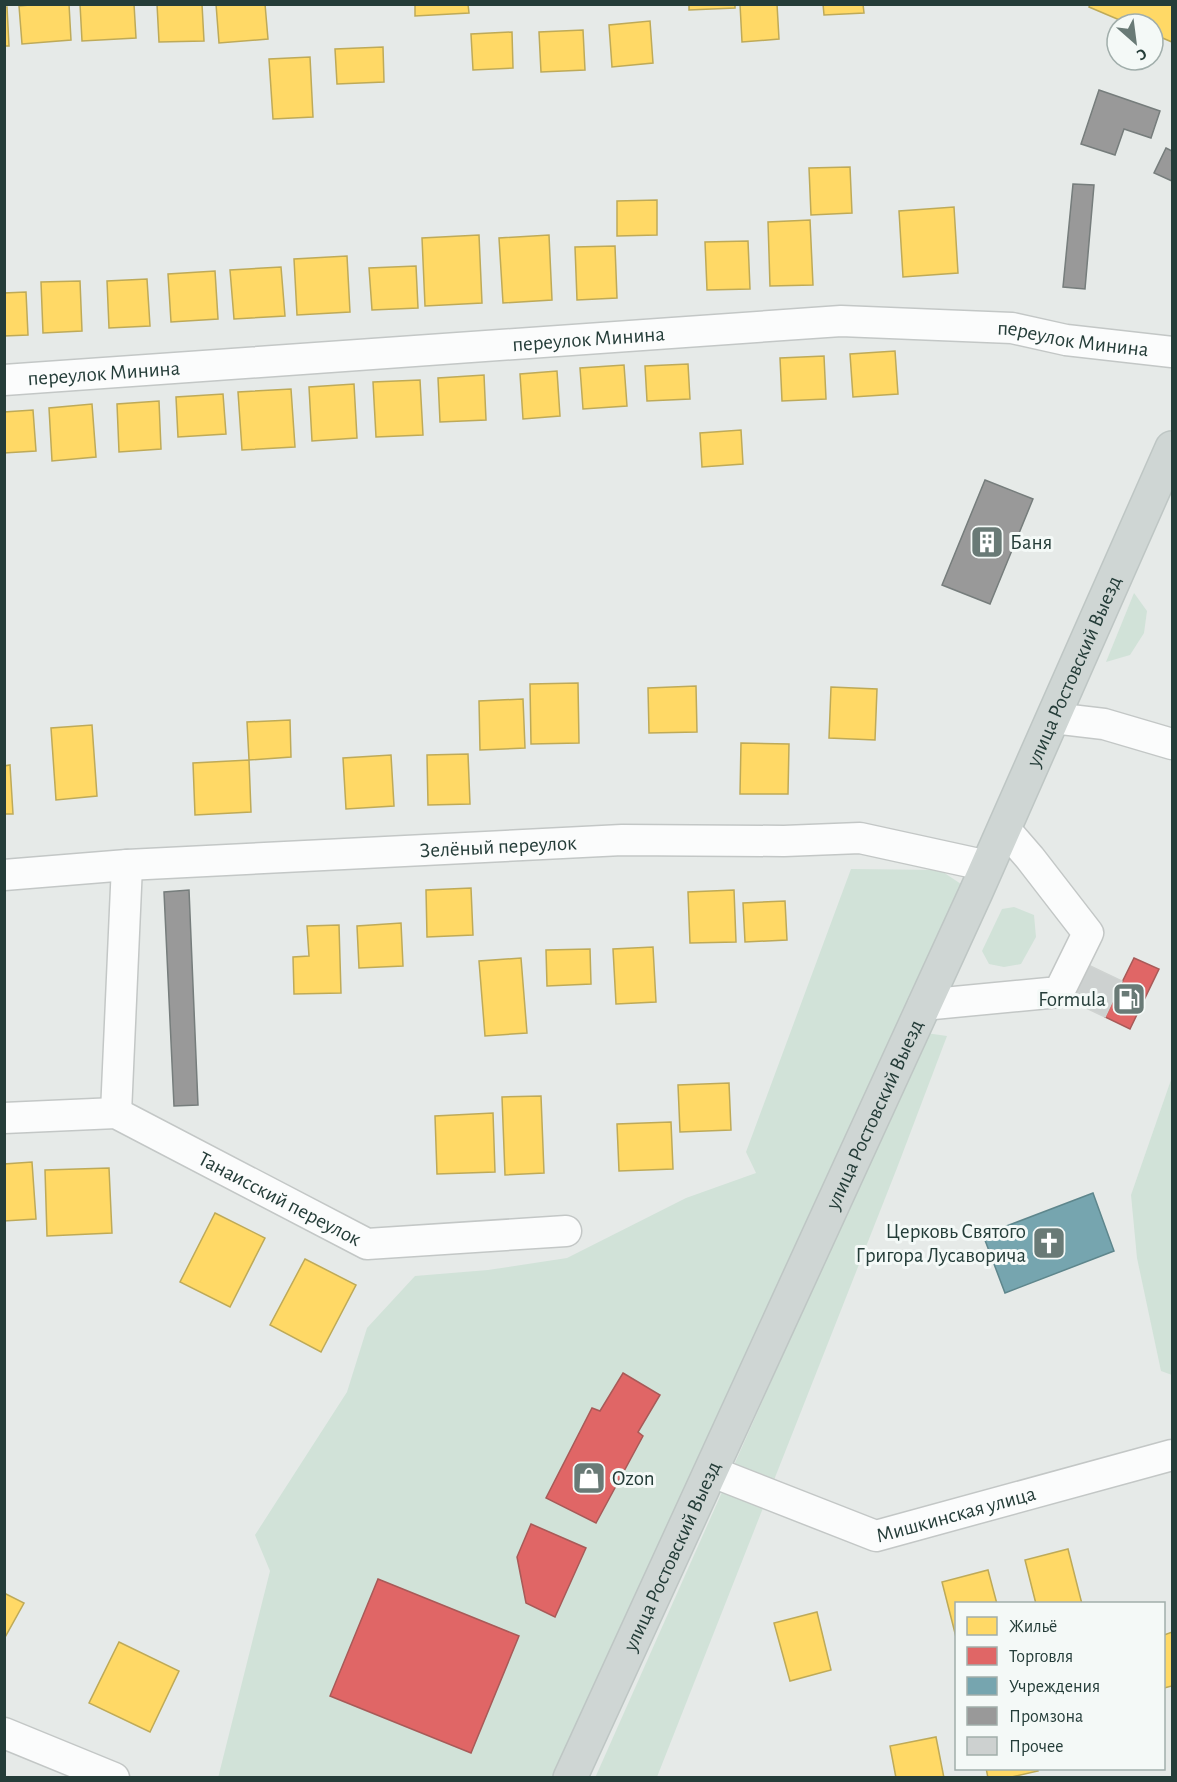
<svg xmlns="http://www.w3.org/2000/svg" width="1177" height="1782" viewBox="0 0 1177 1782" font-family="'Alegreya Sans',sans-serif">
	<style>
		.green { fill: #d1e2d8 }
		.homes { fill: #ffd966; stroke: #beaa58; stroke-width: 1.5 }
		.shops { fill: #e06666; stroke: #a85a58; stroke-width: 1.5 }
		.public { fill: #76a5af; stroke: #5e868c; stroke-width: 1.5 }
		.industry { fill: #999; stroke: #767d7c; stroke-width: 1.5 }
		.building { fill: #cdd1d0; stroke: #cfd3d1; stroke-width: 1.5 }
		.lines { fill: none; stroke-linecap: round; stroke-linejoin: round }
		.minor-casing { stroke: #c3c7c6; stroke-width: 33 }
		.major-casing { stroke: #bec6c4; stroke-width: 36 }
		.minor { stroke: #fbfcfc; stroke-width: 30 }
		.major { stroke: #cfd6d4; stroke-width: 33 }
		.labels { text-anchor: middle; stroke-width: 6; stroke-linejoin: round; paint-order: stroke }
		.street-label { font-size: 21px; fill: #253d39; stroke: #f4f9f7 }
		.poi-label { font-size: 21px; fill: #253d39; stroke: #f4f9f7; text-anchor: start }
	</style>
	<rect width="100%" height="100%" fill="#e6eae8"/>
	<g class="green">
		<polygon points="1134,593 1147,611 1144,633 1130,655 1106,662"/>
		<polygon points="851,869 940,870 964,886 558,1777 218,1778 270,1571 255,1535 347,1392 367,1328 415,1276 488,1270 567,1258 686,1198 756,1173 746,1152"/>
		<polygon points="1014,907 1034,915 1036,937 1021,964 1004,967 989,964 982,951 1002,909"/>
		<polygon points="926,1033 947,1036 897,1168 657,1777 595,1778"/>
		<polygon points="1172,1077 1172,1375 1161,1371 1137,1258 1131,1195"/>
	</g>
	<g class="homes">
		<polygon points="41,4 69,4 71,40 22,44 19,6"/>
		<polygon points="80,4 134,4 136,38 82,41"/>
		<polygon points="157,4 202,4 204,41 159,42"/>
		<polygon points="216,4 265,4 268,39 219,43"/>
		<polygon points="415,4 468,4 469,13 415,16"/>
		<polygon points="689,4 735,4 735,8 689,10"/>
		<polygon points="740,4 777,4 779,39 742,42"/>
		<polygon points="823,4 863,4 864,13 824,15"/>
		<polygon points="1090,4 1172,4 1172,42 1153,34 1153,24 1129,24 1089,7"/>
		<polygon points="4,7 7,7 9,46 4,46"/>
		<polygon points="650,21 653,63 612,67 609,25"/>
		<polygon points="583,30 585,70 541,72 539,32"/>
		<polygon points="512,32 513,68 473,70 471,34"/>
		<polygon points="383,47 384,82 337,84 335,49"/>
		<polygon points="310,57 313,117 273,119 269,59"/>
		<polygon points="850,167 852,213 811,215 809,168"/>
		<polygon points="657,200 657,235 617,236 617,201"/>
		<polygon points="954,207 958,273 903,277 899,211"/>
		<polygon points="810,220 813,285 770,286 768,222"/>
		<polygon points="479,235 482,303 425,306 422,238"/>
		<polygon points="549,235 552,300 503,303 499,238"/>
		<polygon points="748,241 750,289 707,290 705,242"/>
		<polygon points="615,246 617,298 577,300 575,247"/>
		<polygon points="347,256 350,312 297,315 294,259"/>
		<polygon points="416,266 418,308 372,310 369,268"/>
		<polygon points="281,267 285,316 234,319 230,270"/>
		<polygon points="215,271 218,319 171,322 168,274"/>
		<polygon points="147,279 150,326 109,328 107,281"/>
		<polygon points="80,281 82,331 43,333 41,282"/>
		<polygon points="26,292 28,335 4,336 4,293"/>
		<polygon points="895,351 898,394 853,397 850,354"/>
		<polygon points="824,356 826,399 782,401 780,358"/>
		<polygon points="688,364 690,399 647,401 645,366"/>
		<polygon points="624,365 627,406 583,409 580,368"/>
		<polygon points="557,371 560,416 523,419 520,374"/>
		<polygon points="484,375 486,420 440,422 438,378"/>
		<polygon points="420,380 423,435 376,437 373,382"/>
		<polygon points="354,384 357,438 312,441 309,387"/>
		<polygon points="291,389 295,447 242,450 238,392"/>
		<polygon points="223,394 226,434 178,437 176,397"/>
		<polygon points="159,401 161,449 119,452 117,404"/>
		<polygon points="92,404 96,457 52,461 49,408"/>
		<polygon points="33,410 36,451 4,453 4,412"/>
		<polygon points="741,430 743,464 702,467 700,433"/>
		<polygon points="578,683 579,743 531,744 530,684"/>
		<polygon points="696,686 697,732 649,733 648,688"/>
		<polygon points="831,687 877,689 875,740 829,738"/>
		<polygon points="523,699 525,748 480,750 479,701"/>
		<polygon points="290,720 291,757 249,760 247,722"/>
		<polygon points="92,725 97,796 56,800 51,728"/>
		<polygon points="741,743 789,744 788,794 740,794"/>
		<polygon points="468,754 470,804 428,805 427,755"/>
		<polygon points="391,755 394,806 346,809 343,758"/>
		<polygon points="249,760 251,812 195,815 193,763"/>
		<polygon points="10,765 13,814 4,814 4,766"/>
		<polygon points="471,888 473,935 427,937 426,890"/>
		<polygon points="734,890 736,942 690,943 688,892"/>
		<polygon points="785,901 787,940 745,942 743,903"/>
		<polygon points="401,923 403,966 359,968 357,926"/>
		<polygon points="339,925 341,993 294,994 293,957 309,956 307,926"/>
		<polygon points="653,947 656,1002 616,1004 613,949"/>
		<polygon points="590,949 591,984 547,986 546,950"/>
		<polygon points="521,958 527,1033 485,1036 479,961"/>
		<polygon points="729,1083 731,1130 680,1132 678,1085"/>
		<polygon points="541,1096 544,1173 505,1175 502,1097"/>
		<polygon points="493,1113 495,1172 437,1174 435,1116"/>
		<polygon points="671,1122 673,1169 619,1171 617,1124"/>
		<polygon points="32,1162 36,1219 4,1221 4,1164"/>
		<polygon points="109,1168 112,1233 47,1236 45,1170"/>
		<polygon points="215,1213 265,1238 230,1307 180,1282"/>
		<polygon points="305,1259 356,1285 321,1352 270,1325"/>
		<polygon points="1068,1549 1082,1604 1036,1604 1025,1560"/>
		<polygon points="988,1570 997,1604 956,1604 956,1637 942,1582"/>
		<polygon points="4,1593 24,1603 4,1639"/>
		<polygon points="817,1612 831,1670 790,1681 774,1623"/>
		<polygon points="1172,1632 1172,1686 1164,1688 1164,1635"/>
		<polygon points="119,1642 179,1671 150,1732 89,1703"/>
		<polygon points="936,1737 944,1778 896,1778 890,1746"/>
		<polygon points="986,1768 1037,1768 1038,1771 1007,1778 988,1778"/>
	</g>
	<g class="shops">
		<polygon points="1134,958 1159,969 1130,1029 1105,1017"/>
		<polygon points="623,1373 660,1395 638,1432 643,1436 596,1523 546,1498 592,1408 600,1411"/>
		<polygon points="531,1524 586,1548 555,1617 526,1603 517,1557"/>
		<polygon points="378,1579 519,1636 471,1753 330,1696"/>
	</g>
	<polygon class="public" points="1093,1193 1114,1251 1005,1293 983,1235"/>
	<g class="industry">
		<polygon points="1099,90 1160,111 1151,138 1124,129 1115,155 1081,144"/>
		<polygon points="1166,148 1172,151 1172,181 1154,173"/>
		<polygon points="1073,184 1094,185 1085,289 1063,287"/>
		<polygon points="985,480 1033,499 990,604 942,585"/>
		<polygon points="189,890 198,1105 174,1106 164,892"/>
	</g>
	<polygon class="building" points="1063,953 1122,981 1105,1017 1046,989"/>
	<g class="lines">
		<g class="minor-casing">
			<g id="minor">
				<path id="s1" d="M 4,380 L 841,321 L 1012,328 L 1066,340 L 1172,352"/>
				<polyline points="1053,718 1104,724 1172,744"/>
				<path id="s2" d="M 4,875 L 127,865 L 622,840 L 784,841 L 860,838 L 988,866"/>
				<polyline points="923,1005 1059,992 1088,933 1030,858 1004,828"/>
				<polyline points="116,1113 127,865"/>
				<path id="s3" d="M 4,1118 L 116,1113 L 367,1244 L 566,1231"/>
				<path id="s4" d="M 710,1471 L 876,1536 L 1172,1455"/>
				<polyline points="4,1733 114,1778"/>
			</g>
		</g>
		<g class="major-casing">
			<g id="major">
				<path id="s5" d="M 570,1778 L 976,892 L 1172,448"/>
			</g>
		</g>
		<use href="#minor" class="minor"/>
		<use href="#major" class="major"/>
	</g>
	<defs>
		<g id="building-square" transform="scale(1.725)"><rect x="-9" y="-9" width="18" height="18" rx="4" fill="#697a76" stroke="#f4f9f7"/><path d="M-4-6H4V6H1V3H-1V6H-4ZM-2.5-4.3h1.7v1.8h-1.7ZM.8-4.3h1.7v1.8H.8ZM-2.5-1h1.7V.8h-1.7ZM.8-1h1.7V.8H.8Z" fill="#fff"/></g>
		<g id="fuel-square" transform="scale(1.725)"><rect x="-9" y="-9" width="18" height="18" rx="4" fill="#697a76" stroke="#f4f9f7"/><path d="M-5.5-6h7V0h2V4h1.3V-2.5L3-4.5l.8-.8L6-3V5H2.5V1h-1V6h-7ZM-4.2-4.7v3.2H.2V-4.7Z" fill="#fff"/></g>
		<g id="church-square" transform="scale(1.725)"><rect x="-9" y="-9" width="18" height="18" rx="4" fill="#697a76" stroke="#f4f9f7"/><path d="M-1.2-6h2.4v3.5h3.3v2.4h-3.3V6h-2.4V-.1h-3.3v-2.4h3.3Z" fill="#fff"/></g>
		<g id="shop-square" transform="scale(1.725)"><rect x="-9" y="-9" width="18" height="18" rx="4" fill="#697a76" stroke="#f4f9f7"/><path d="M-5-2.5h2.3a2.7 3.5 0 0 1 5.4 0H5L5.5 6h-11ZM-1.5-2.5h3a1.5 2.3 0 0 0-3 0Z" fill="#fff"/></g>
	</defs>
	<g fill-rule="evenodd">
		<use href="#building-square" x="987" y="542"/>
		<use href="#fuel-square" x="1129" y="999"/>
		<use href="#church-square" x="1049" y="1243"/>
		<use href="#shop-square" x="589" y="1478"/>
	</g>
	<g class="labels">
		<g class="street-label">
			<text dy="7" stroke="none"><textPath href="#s1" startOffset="586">переулок Минина</textPath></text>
			<text dy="7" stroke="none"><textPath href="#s1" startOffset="1072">переулок Минина</textPath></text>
			<text dy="7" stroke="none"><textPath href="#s1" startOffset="100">переулок Минина</textPath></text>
			<text dy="7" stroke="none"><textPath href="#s5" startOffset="1216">улица Ростовский Выезд</textPath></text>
			<text dy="7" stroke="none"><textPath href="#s2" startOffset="495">Зелёный переулок</textPath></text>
			<text dy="7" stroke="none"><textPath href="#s5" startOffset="730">улица Ростовский Выезд</textPath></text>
			<text dy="7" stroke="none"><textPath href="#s3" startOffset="297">Танаисский переулок</textPath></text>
			<text dy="7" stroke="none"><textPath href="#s4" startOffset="261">Мишкинская улица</textPath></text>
			<text dy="7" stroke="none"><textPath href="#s5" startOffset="244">улица Ростовский Выезд</textPath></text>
		</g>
		<g class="poi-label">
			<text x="1010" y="549">Баня</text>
			<text x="1106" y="1006" text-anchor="end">Formula</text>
			<text x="1026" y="1238" text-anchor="end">Церковь Святого<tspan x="1026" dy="24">Григора Лусаворича</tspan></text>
			<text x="612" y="1485">Ozon</text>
		</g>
	</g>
	<rect width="1177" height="1782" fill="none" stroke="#253d39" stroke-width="12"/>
	<rect x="955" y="1602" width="210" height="168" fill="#f4f9f7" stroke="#a1aeab" stroke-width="1.5"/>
	<rect x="967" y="1617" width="30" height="18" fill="#ffd966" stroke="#a1aeab" stroke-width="1.5"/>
	<text x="1009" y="1632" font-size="18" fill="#253d39">Жильё</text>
	<rect x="967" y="1647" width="30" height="18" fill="#e06666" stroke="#a1aeab" stroke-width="1.5"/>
	<text x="1009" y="1662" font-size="18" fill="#253d39">Торговля</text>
	<rect x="967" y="1677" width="30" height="18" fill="#76a5af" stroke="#a1aeab" stroke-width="1.5"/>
	<text x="1009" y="1692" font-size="18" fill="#253d39">Учреждения</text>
	<rect x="967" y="1707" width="30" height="18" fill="#999999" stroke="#a1aeab" stroke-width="1.5"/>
	<text x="1009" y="1722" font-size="18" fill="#253d39">Промзона</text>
	<rect x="967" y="1737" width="30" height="18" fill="#cdd1d0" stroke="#a1aeab" stroke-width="1.5"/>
	<text x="1009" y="1752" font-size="18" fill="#253d39">Прочее</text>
	<g transform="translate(1135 42) rotate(152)"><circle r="28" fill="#f4f9f7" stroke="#a1aeab" stroke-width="1.5"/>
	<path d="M0-4.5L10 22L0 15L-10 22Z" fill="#697a76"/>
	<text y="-9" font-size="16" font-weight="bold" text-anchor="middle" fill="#253d39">С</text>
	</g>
</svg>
